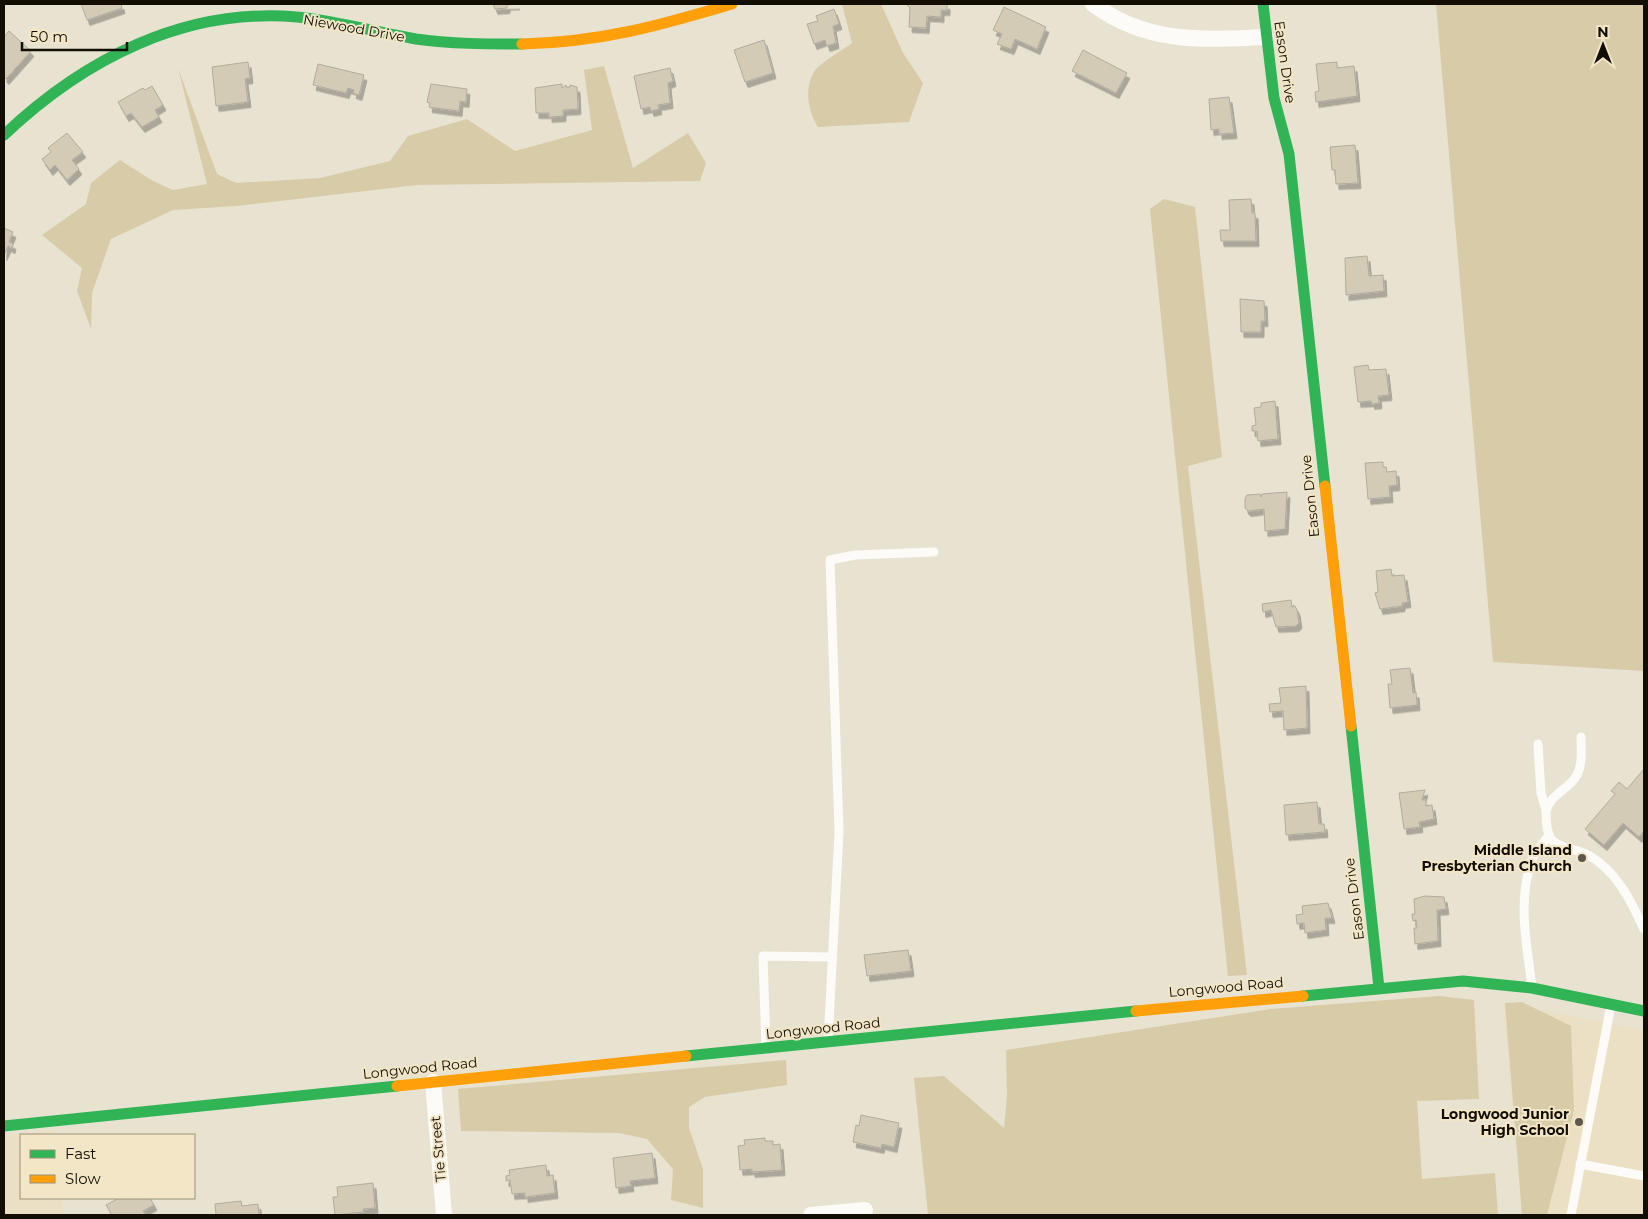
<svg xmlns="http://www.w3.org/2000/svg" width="1648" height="1219" viewBox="0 0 1648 1219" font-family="Montserrat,sans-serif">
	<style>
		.built { fill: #ebe0c3 }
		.green { fill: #d8cba7 }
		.building { fill: #d4cbb6; stroke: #b0ac9f; filter: url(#shadow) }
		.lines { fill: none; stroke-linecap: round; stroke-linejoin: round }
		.lane { stroke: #fcfbf8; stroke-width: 9 }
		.street { stroke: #fcfbf8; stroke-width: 16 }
		.fast { stroke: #30b455; stroke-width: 11 }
		.slow { stroke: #ff9f0a; stroke-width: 11 }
		.poi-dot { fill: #5d584c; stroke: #f2e6c7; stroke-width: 2 }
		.labels { text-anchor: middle; stroke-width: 4; stroke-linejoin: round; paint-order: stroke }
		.street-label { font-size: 14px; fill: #120e04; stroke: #f2e6c7 }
		.poi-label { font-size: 14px; font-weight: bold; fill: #120e04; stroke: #f2e6c7; text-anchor: end }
	</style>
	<defs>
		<filter id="shadow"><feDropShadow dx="3" dy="5.5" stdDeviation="0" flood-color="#0004"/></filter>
	</defs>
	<rect width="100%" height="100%" fill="#e8e2d1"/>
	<g class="built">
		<polygon points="1503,1003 1644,1030 1644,1215 1523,1215"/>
		<polygon points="56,1130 56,1135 21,1135 21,1198 62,1198 64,1215 4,1215 4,1135"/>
	</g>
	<g class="green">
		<path d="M 842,4 L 881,4 L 903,53 L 923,83 L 909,122 L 818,127 C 808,111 804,89 814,72 C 819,63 843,50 852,43 Z"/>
		<polygon points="1436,4 1644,4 1644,671 1493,662"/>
		<polygon points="604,66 633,168 688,133 706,163 700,181 417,185 236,206 173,210 111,239 92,293 91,329 77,291 82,268 42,235 86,204 91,183 120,160 153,181 173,190 207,184 178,68 217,174 236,183 320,178 390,161 408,136 467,119 515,151 592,130 584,70"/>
		<polygon points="1164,199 1195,207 1222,457 1188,466 1247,975 1228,976 1150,209"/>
		<polygon points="1439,996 1474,1000 1479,1099 1417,1101 1422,1179 1495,1173 1498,1215 928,1215 914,1078 944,1076 1004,1128 1007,1096 1006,1050 1271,1009"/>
		<polygon points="1522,1002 1571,1026 1574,1110 1547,1215 1522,1215 1505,1003"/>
		<polygon points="786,1060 787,1085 705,1097 689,1107 689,1128 703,1169 703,1208 671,1200 673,1169 647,1139 619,1133 461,1131 458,1089"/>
	</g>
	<g class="building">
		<polygon points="81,4 121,4 122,8 87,20"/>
		<polygon points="493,4 517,4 507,5 507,8 495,9"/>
		<polygon points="906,4 947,4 947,10 941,10 941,17 927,16 926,28 909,27 910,8"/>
		<polygon points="1004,7 1046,27 1037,49 1015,39 1011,49 997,44 1002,34 993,30"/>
		<polygon points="834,9 839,24 833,26 836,43 827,46 825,40 814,44 807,24 818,21 816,16"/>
		<polygon points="9,31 31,51 6,79 4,77 4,37"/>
		<polygon points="764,40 773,73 745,82 734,50"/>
		<polygon points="1083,50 1127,73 1116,93 1072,71"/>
		<polygon points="248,62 250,78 245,79 248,102 216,106 212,67"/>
		<polygon points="1337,62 1337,68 1354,66 1357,96 1316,102 1315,92 1319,91 1316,64"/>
		<polygon points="318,64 364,75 359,95 353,93 354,90 348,88 346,93 313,85"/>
		<polygon points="670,68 673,81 668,83 670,103 658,105 659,109 651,111 650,107 641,109 634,76"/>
		<polygon points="431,84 467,89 466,102 460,101 459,111 429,107 430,103 427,102"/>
		<polygon points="562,84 562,88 566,85 566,87 570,87 570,85 577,87 578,109 563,110 563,116 549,117 549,113 536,113 535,88"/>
		<polygon points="152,86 163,105 155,110 159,117 142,127 131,113 126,116 118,102 143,88 145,90"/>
		<polygon points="1229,97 1234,133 1219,134 1219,129 1211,130 1209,99"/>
		<polygon points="67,133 83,152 72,160 79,169 67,180 55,165 50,170 42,159 51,152 48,148"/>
		<polygon points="1355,145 1358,183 1336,184 1335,170 1332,170 1330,147"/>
		<polygon points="1251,199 1252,213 1255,213 1256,241 1221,241 1220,230 1230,230 1229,200"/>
		<polygon points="4,228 13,232 9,242 13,244 12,248 8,246 4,255"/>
		<polygon points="1367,256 1369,276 1383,275 1384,291 1346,295 1345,258"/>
		<polygon points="1240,299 1264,301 1265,321 1261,321 1261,332 1241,332"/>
		<polygon points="1368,365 1369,370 1386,369 1389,395 1378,396 1379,403 1372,404 1371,401 1358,402 1354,367"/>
		<polygon points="1275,401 1278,439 1258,441 1257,431 1252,431 1252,426 1256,425 1254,408 1261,407 1261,403"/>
		<polygon points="1383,462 1383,467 1386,467 1387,472 1396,471 1397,485 1389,486 1390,497 1368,499 1365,463"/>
		<polygon points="1287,492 1285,529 1265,531 1264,509 1248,511 1245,508 1245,499 1247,495 1260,494 1261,497 1262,494"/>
		<polygon points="1391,569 1392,576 1404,575 1408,602 1402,603 1402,606 1380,609 1375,593 1378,592 1376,571"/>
		<polygon points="1291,600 1292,607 1295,606 1297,610 1299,623 1296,626 1276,627 1271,610 1263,612 1262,604"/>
		<polygon points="1410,668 1413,693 1416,692 1417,705 1390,708 1388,684 1392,684 1390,670"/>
		<polygon points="1306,686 1307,728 1284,730 1283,711 1270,712 1269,704 1281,703 1279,688"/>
		<polygon points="1644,769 1644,831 1639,837 1623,823 1604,845 1585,829 1615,794 1611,791 1619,782 1627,789"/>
		<polygon points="1425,790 1422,800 1426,800 1426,806 1432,805 1434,819 1419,822 1420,827 1404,829 1399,793"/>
		<polygon points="1317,802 1319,824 1324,824 1325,832 1286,835 1284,805"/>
		<polygon points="1425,896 1444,897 1446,909 1437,910 1438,941 1415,944 1414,928 1417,928 1416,920 1413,921 1412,914 1415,914 1414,899"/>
		<polygon points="1328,903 1332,918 1325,918 1326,930 1305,933 1304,923 1297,924 1296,915 1303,914 1302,906"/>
		<polygon points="908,950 911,971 867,976 864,955"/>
		<polygon points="861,1115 899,1123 894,1147 882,1144 881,1148 853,1142 856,1125 859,1126"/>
		<polygon points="765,1138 765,1141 773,1141 773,1145 780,1144 782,1170 752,1172 752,1169 740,1170 738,1146 745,1145 744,1140"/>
		<polygon points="652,1153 655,1178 630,1181 631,1186 616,1188 613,1158"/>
		<polygon points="546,1165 547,1176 553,1175 555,1193 525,1197 525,1193 512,1194 510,1180 506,1181 506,1176 510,1175 509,1170"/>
		<polygon points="373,1183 375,1208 363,1209 364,1212 335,1215 333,1197 338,1197 337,1187"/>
		<polygon points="119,1198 150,1198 154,1205 143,1211 145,1214 142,1215 112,1215 106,1205"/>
		<polygon points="241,1201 242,1206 258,1204 259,1215 216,1215 215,1204"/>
	</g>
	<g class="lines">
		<g class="lane">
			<path d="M 1581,737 C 1581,750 1583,763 1577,775 C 1570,789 1547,796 1546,813 C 1546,820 1547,833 1551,839 C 1559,849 1579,849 1590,856 C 1617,872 1631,901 1644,929"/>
			<polyline points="1538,744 1541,793 1546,810"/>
			<path d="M 1532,987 C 1527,946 1517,900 1532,860 C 1535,851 1544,843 1549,835"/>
			<polyline points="828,1042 839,832 830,560 855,555 934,552"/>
			<polyline points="766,1049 763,956 833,957"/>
			<polyline points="1580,1164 1644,1176"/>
			<polyline points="1571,1215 1611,1005"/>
		</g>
		<g class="street">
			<path d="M 1093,4 C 1147,44 1202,40 1266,37"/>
			<polyline points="433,1082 444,1215"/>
			<polyline points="811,1215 865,1210"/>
		</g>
		<g class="fast">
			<polyline points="1263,4 1274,98 1289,154 1325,486"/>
			<path d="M 4,135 C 83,60 184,7 297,17 C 337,21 376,32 416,39 C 451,44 487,44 522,44"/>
			<polyline points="1351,726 1379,988"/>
			<polyline points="1303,996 1463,981 1532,988 1644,1011"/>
			<polyline points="686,1056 1136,1011"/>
			<polyline points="4,1126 397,1086"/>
		</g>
		<g class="slow">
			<path d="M 522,44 C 601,42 658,26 732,4"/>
			<polyline points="1325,486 1351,726"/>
			<polyline points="1136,1011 1303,996"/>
			<polyline points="397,1086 686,1056"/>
		</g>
	</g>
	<g class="poi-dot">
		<circle cx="1582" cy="858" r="5"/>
		<circle cx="1579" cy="1122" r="5"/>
	</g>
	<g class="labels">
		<g class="street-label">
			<text transform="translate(354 28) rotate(10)" y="5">Niewood Drive</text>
			<text transform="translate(1285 62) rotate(82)" y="5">Eason Drive</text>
			<text transform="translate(1310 496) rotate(-96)" y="5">Eason Drive</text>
			<text transform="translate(1354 899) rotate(-97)" y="5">Eason Drive</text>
			<text transform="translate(1226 987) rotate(-5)" y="5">Longwood Road</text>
			<text transform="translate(823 1028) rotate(-6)" y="5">Longwood Road</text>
			<text transform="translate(420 1068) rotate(-6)" y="5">Longwood Road</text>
			<text transform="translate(438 1149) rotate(-95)" y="5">Tie Street</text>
		</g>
		<g class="poi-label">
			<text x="1572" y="855">Middle Island<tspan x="1572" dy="16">Presbyterian Church</tspan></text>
			<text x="1569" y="1119">Longwood Junior<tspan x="1569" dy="16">High School</tspan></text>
		</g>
	</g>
	<rect width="1648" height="1219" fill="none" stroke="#120e04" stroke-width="10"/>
	<rect x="20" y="1134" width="175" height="65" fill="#f2e6c7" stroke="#989079"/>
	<rect x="30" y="1150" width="25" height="8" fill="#30b455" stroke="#989079"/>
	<text x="65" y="1159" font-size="15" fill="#120e04">Fast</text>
	<rect x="30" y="1175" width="25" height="8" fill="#ff9f0a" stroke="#989079"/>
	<text x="65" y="1184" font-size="15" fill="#120e04">Slow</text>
	<g transform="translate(1603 45)" stroke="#f2e6c7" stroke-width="4" paint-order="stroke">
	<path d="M0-4L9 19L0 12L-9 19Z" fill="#120e04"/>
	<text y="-8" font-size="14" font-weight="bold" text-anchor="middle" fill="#120e04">N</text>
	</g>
	<path d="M22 42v8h105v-8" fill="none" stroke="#120e04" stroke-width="2.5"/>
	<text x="30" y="42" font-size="15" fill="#120e04" stroke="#f2e6c7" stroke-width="4" paint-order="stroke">50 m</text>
</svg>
